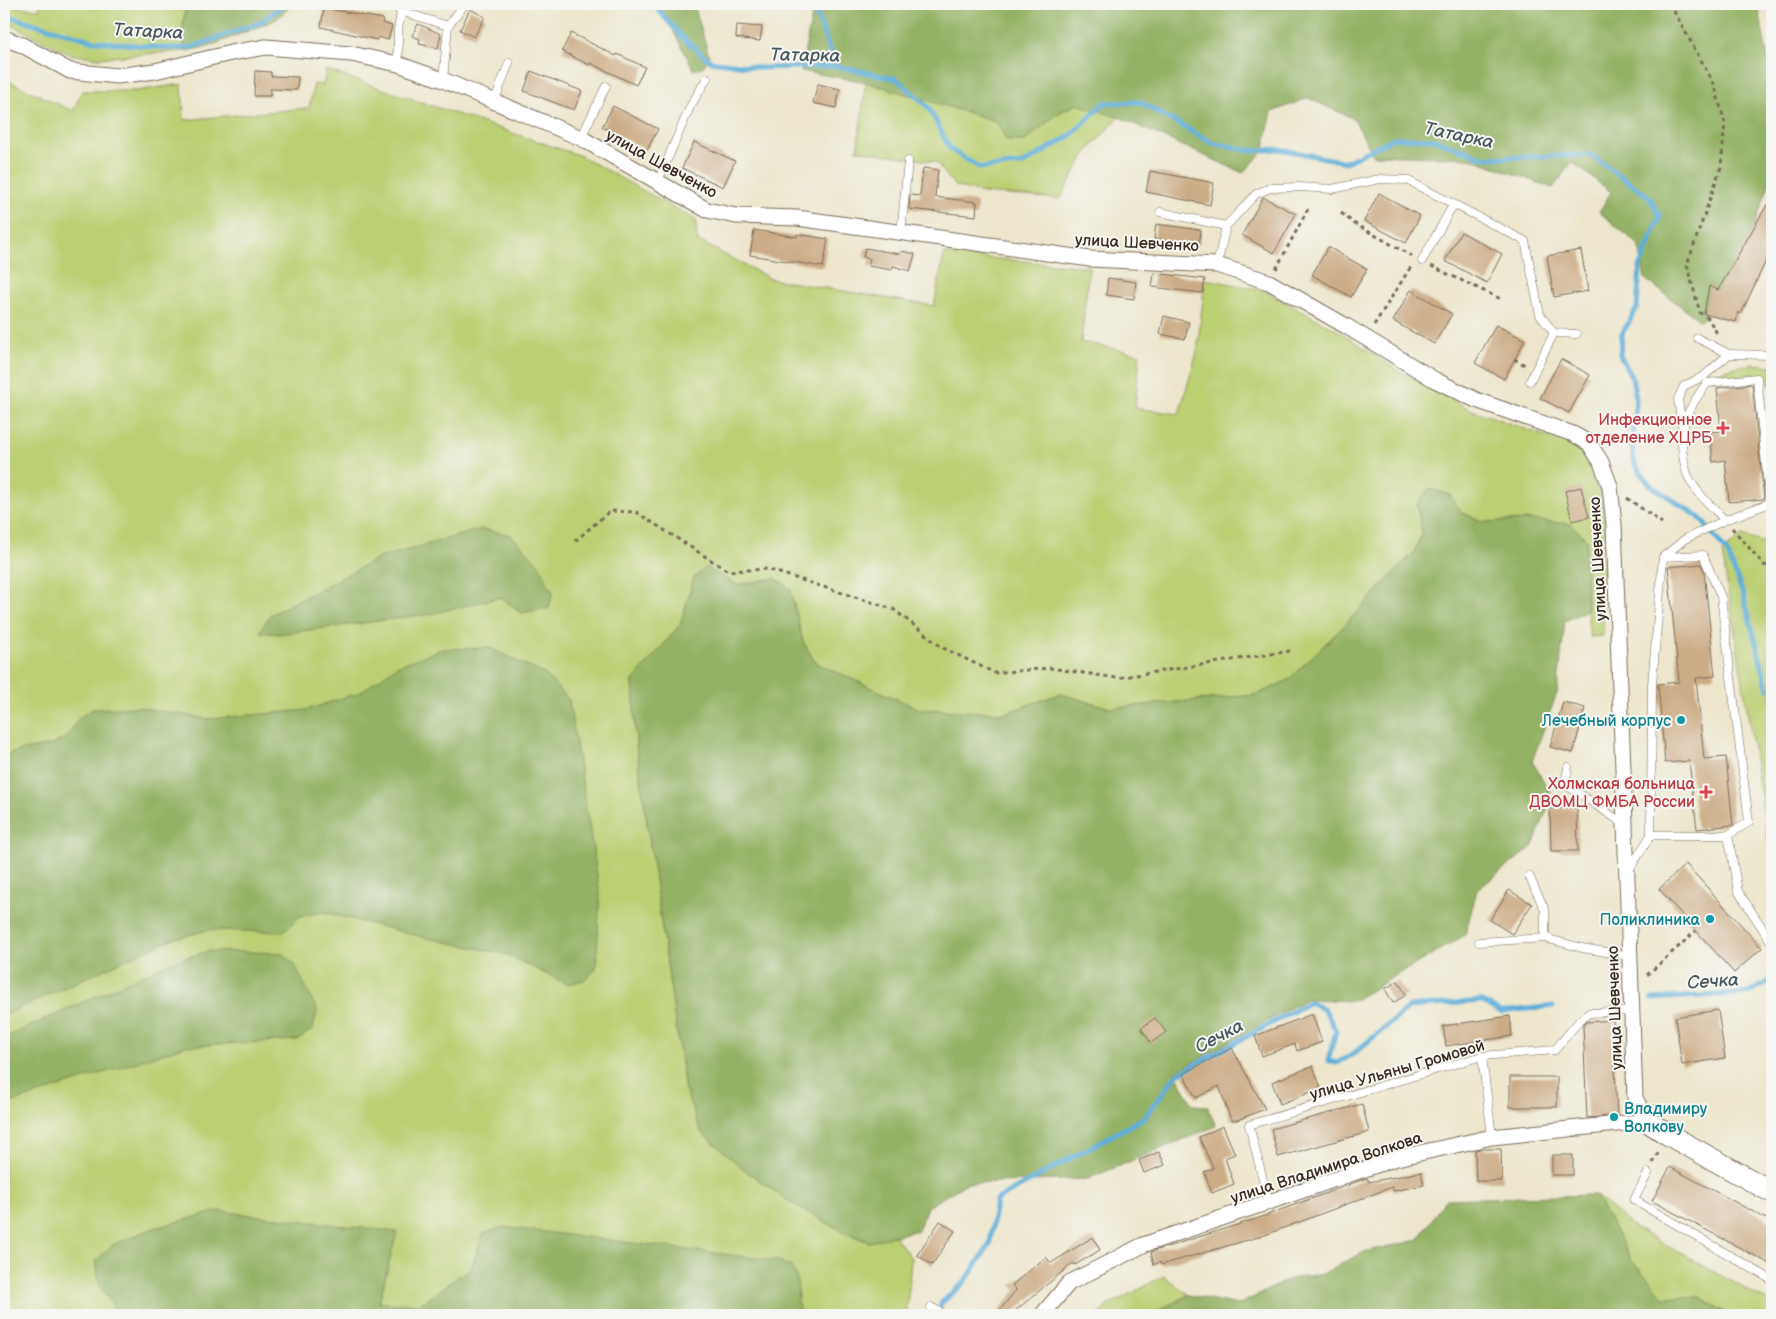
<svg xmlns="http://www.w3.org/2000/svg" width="1776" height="1319" viewBox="0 0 1776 1319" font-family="'Balsamiq Sans',sans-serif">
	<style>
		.green { fill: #bbcf73; stroke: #7b7c48 }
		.forest { fill: #94b265; stroke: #686e42 }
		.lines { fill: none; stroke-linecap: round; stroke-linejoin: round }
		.stream { stroke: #5faed9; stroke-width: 5 }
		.building { fill: #ccac86 }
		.lane-casing { stroke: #796c5b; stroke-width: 9 }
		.street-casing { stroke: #796c5b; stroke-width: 17 }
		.secondary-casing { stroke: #796c5b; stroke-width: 23 }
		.path { stroke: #796c5b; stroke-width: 3; stroke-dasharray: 4 4; stroke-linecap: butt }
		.lane { stroke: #fff; stroke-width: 8 }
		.street { stroke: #fff; stroke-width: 15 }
		.secondary { stroke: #fff; stroke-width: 21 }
		.health-dot { fill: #e0444e; stroke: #f6f6f2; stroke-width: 2 }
		.culture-dot { fill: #0f9aa8; stroke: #f6f6f2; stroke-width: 2 }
		.labels { text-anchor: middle; stroke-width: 4; stroke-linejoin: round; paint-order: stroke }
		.street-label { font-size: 16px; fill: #3b2a1e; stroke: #f6f6f2 }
		.health-label { font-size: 16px; fill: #be3a42; stroke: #f6f6f2; text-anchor: end }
		.culture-label { font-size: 16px; fill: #0d838f; stroke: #f6f6f2; text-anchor: end }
		.water-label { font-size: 18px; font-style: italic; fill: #48585f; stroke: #f6f6f2 }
	</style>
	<rect width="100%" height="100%" fill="#f6f6f2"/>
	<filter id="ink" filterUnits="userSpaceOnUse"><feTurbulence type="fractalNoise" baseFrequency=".02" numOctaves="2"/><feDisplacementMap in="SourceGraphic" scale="10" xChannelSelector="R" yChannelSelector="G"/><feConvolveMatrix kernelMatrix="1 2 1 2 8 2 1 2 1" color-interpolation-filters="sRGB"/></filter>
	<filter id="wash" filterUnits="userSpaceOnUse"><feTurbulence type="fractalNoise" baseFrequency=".0096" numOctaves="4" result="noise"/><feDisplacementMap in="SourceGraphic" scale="20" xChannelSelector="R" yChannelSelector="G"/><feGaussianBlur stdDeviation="1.12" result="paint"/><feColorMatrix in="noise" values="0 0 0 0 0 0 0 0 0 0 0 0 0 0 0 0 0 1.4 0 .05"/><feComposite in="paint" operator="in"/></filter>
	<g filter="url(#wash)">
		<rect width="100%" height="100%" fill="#ede6cc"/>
		<g class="green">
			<polygon points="40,4 179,4 185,12 182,31 185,51 98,58 70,54 12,25 8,6 39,9"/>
			<polygon points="326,70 581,156 696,220 697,240 771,279 934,306 944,254 1089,267 1081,342 1140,354 1135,408 1179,414 1197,352 1205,279 1262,290 1339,331 1397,370 1472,410 1579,448 1600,493 1605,525 1603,636 1590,637 1587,610 1586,539 1531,520 1484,522 1462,513 1449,494 1417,505 1422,533 1414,552 1346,624 1287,681 1256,695 1110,708 1060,694 1005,713 919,709 816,663 803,642 790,588 775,578 736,585 705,567 694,578 680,625 633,681 636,745 685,1090 745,1170 793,1204 844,1232 869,1242 894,1235 911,1258 907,1311 913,1315 4,1315 4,79 73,111 82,91 136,91 182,84 184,120 309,108 314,84 323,85"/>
			<polygon points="866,82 996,121 1025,141 1058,113 1077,104 1119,117 1085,154 1060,199 983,193 955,186 936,162 857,150"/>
			<path d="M 1752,364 L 1772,366 L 1772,389 L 1770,384 L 1754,374 L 1709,379 C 1720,368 1738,367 1752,364 Z"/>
			<polygon points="1742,536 1772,545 1772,865 1722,552"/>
			<polygon points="1595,1195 1635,1228 1772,1304 1772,1315 1729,1315 1700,1297 1664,1297 1631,1259"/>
			<polygon points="1164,1276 1189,1295 1150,1315 1098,1315 1107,1306"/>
		</g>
		<g class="forest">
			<polygon points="179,4 293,4 275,20 208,47 185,51 182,31 185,12"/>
			<polygon points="659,4 694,4 709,56 704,66 694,70"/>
			<polygon points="814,4 1758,4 1772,83 1772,176 1753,230 1718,290 1709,286 1704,318 1699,320 1645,279 1639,245 1599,212 1611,192 1572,162 1553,188 1470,158 1373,155 1354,119 1308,98 1272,112 1263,152 1243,173 1119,117 1077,104 1058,113 1025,141 1007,141 996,121 866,82 801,71"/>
			<polygon points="1428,489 1449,494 1462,513 1484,522 1531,520 1571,524 1586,539 1587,610 1565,621 1557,693 1532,761 1550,792 1550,802 1533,846 1477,890 1465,935 1353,1001 1307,999 1175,1072 1193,1105 1207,1106 1216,1126 1087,1179 967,1183 927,1207 918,1230 869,1242 844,1232 793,1204 745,1170 701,1132 685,1090 636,745 633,681 680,625 694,578 705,567 737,585 775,578 790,588 803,642 816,663 919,709 1005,713 1060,694 1110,708 1256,695 1287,681 1346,624 1414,552 1422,533 1417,505"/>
			<polygon points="482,529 511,535 538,563 553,593 549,608 521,613 501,597 431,614 279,634 260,632 270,615 379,558"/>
			<polygon points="490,648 546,675 569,700 600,893 596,969 584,980 567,984 505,954 431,939 323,912 300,916 283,932 208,930 169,940 4,1015 4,756 18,751 52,745 67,737 79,718 93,709 138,707 207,719 306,710 361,692 397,666 442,649"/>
			<polygon points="210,951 282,953 295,965 317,1010 313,1029 297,1040 186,1046 4,1105 4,1038 176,960"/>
			<polygon points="1595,1195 1631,1259 1664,1297 1700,1297 1729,1315 1150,1315 1189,1295 1238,1305 1290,1279 1322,1274 1364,1252 1418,1240 1446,1199"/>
			<polygon points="218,1211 397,1232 379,1303 420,1304 471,1268 483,1234 502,1227 779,1261 791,1267 797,1279 799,1314 798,1315 119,1315 99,1284 96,1261 112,1245 151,1229"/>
		</g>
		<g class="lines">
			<g class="stream">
				<polyline points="653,4 682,37 710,61 761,68 836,66 897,79 929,108 950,149 980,168 1023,164 1070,136 1104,103 1140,102 1212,143 1252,151 1279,149 1346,162 1394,138 1433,139 1485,158 1591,155 1649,197 1660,216 1640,266 1637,308 1622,334 1620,355 1632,378 1636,399 1632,448 1635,465 1650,485 1699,517 1727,552 1743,594 1768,689"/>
				<polyline points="818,4 817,16 836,66"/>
				<polyline points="4,15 94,41 166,48 190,48 261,22 285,4"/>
				<polyline points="1652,999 1748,993 1767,983 1772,977"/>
				<polyline points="939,1315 941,1303 965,1282 990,1244 996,1200 1145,1117 1176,1075 1310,1002 1325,1010 1336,1031 1328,1061 1337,1063 1353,1054 1410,1007 1481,1001 1501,1012 1553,1006"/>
			</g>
		</g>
		<g id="blocks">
			<g class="building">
				<polygon points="324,8 383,19 382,23 392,26 388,40 378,37 377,40 321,27"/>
				<polygon points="470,9 485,17 474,37 460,30"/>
				<polygon points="418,24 441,34 438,48 419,44 420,39 412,36"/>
				<polygon points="737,25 762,27 760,41 736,38"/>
				<polygon points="571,33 616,56 617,54 645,67 636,85 590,63 589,65 562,51"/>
				<polygon points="255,71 271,72 271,76 298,77 297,90 270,89 270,96 254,96"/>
				<polygon points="531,71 582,91 574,110 524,91"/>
				<polygon points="818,84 840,89 836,108 813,103"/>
				<polygon points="613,106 658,129 647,150 602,127"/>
				<polygon points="694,142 735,161 723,187 682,168"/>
				<polygon points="923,168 938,170 935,197 977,202 976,216 909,209 910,195 920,196"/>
				<polygon points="1150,171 1214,183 1210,205 1146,192"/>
				<polygon points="1379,193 1420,216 1406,243 1364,221"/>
				<polygon points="1772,196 1772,242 1770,252 1741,314 1738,312 1736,322 1704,314 1709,286 1718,290"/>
				<polygon points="1263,197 1296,214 1274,253 1242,235"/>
				<polygon points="1156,224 1201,230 1199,245 1154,239"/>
				<polygon points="754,230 797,237 797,234 828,239 823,267 750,255"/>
				<polygon points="1461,232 1502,254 1487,283 1445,261"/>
				<polygon points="1328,247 1367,269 1351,297 1312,275"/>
				<polygon points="865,248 900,254 902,251 915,254 910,271 893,266 892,270 868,266 870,259 863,257"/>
				<polygon points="1581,250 1588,291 1554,297 1547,256"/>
				<polygon points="1154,273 1205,279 1203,293 1152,287"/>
				<polygon points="1108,278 1136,282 1134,299 1106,295"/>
				<polygon points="1411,290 1452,314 1434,344 1393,321"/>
				<polygon points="1164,316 1189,322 1185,339 1160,334"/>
				<polygon points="1496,325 1525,340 1504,379 1475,363"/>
				<polygon points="1561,359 1590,375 1569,413 1540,398"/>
				<polygon points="1752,384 1764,499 1729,502 1725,460 1713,462 1710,432 1721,431 1717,388"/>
				<polygon points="1581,487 1589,517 1572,521 1565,491"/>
				<polygon points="1701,564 1704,571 1715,676 1696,678 1704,759 1726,757 1733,825 1697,829 1689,761 1665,763 1658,684 1679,682 1668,567"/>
				<polygon points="1563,702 1585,708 1573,753 1550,747"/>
				<polygon points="1577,808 1578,851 1551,851 1550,809"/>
				<polygon points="1686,864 1762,948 1734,973 1659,889"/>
				<polygon points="1509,890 1532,904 1512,934 1490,920"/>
				<polygon points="1398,981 1406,995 1393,1003 1385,989"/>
				<polygon points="1718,1010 1725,1058 1682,1065 1675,1017"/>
				<polygon points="1312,1014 1322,1042 1297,1051 1295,1044 1262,1056 1255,1036"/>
				<polygon points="1510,1016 1512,1036 1446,1046 1443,1026"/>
				<polygon points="1155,1018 1166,1032 1151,1043 1141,1028"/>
				<polygon points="1613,1020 1617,1115 1587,1118 1583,1025 1587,1022"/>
				<polygon points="1232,1048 1265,1109 1237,1120 1231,1120 1219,1086 1196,1098 1183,1074"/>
				<polygon points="1313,1066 1321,1088 1280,1104 1272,1082"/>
				<rect x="1510" y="1077" width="47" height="30"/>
				<polygon points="1362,1104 1369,1132 1278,1157 1271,1129"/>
				<polygon points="1223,1126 1235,1154 1225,1158 1234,1184 1212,1193 1204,1172 1213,1168 1199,1137"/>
				<polygon points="1480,1149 1501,1149 1502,1181 1476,1181 1475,1150"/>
				<polygon points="1159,1152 1165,1165 1144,1173 1139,1160"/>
				<rect x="1552" y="1155" width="21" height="20"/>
				<polygon points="1670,1167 1772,1222 1772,1265 1652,1201"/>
				<polygon points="1421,1172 1424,1185 1393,1191 1392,1187 1265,1235 1161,1265 1160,1262 1154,1265 1151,1252 1259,1218 1367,1178 1369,1182"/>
				<polygon points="940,1221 955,1231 932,1265 917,1255"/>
				<polygon points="1093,1237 1100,1250 1075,1265 1073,1263 1010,1315 996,1315 1016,1290 1012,1285 1046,1257 1051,1263"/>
			</g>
		</g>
	</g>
	<g filter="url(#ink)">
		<use href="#blocks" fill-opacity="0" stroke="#796c5b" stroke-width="1"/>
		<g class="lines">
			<g class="lane-casing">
				<g id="lane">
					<polyline points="389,4 401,11 448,26"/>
					<polyline points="398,64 398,30 401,11"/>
					<polyline points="443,80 448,26 465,4"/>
					<polyline points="494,102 509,63"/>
					<polyline points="581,138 606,86"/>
					<polyline points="658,181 690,107 707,78"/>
					<polyline points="1160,212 1226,226"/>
					<polyline points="901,233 908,161"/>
					<polyline points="1422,261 1453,205"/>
					<polyline points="1217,265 1226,226 1256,194 1270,188 1299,187 1332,189 1380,179 1407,180 1525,241 1540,315 1554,333 1530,381"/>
					<polyline points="1554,333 1576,334"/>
					<polyline points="1697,338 1729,354"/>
					<polyline points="1682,426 1678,399 1684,386 1704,376 1729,354 1770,355 1772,330"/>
					<polyline points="1568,767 1565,784 1624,824"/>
					<polyline points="1651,835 1728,835 1749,822 1721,597 1703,555 1664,557"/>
					<polyline points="1728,835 1738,891 1772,943"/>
					<path d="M 1629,870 L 1651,835 L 1652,684 L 1663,557 L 1685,539 L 1725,520 L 1770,503 L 1757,378 L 1707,383 C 1688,408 1677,429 1684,461 C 1685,466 1686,472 1688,476 C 1696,493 1712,507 1725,520"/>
					<polyline points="1529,876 1545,910 1545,938"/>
					<polyline points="1479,942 1545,938 1582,948 1630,956"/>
					<polyline points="1482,1056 1492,1137"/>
					<polyline points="1648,1173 1634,1200 1772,1280"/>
					<polyline points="1269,1203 1249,1125 1482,1056 1555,1050 1579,1021 1589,1013 1632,1011"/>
					<polyline points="931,1307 945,1315"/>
				</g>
			</g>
			<g class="street-casing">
				<polyline id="street" points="4,38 22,45 70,71 117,76 155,71 231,53 266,47 351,54 398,64 443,80 581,138 707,210 736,216 797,218 1090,259 1217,265 1269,282 1346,326 1435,380 1476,400 1573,434 1589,443 1601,462 1610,486 1614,524 1635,1098 1647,1121 1492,1137 1397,1158 1143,1245 1069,1283 1042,1315"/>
			</g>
			<g class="secondary-casing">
				<polyline id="secondary" points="1647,1121 1667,1134 1772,1192"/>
			</g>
			<g class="path">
				<polyline points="1670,4 1714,84 1725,123 1721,167 1687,265 1700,313 1708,318 1718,335"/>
				<polyline points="1341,213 1355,224 1412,256"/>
				<polyline points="1431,266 1503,300"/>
				<polyline points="1276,269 1309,207"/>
				<polyline points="1374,325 1412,265"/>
				<polyline points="1514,359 1525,365"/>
				<polyline points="1627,498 1662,523"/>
				<polyline points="1732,528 1764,565 1772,567"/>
				<polyline points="575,541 610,511 636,512 728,571 767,569 893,609 943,648 995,673 1050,668 1117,678 1290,651"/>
				<polyline points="1647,975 1696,931"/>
				<polyline points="1653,1163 1659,1151"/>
			</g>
			<use href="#lane" class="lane"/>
			<use href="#street" class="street"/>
			<use href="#secondary" class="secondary"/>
		</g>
	</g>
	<g class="health-dot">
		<path d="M1720.5 420.5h5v5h5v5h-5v5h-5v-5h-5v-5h5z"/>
		<path d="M1703.5 784.5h5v5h5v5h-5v5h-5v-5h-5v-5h5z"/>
	</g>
	<g class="culture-dot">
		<circle cx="1681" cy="720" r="5"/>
		<circle cx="1710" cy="919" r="5"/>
		<circle cx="1614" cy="1117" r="5"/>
	</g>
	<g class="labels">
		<g class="street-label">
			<text transform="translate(662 163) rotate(29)" y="6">улица Шевченко</text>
			<text transform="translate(1137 242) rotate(3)" y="6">улица Шевченко</text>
			<text transform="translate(1597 559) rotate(-93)" y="6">улица Шевченко</text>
			<text transform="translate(1614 1008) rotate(-92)" y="6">улица Шевченко</text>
			<text transform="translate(1397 1069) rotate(-16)" y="6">улица Ульяны Громовой</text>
			<text transform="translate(1326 1167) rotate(-18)" y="6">улица Владимира Волкова</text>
		</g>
		<g class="health-label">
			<text x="1712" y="425">Инфекционное<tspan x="1712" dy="18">отделение ХЦРБ</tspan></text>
			<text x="1695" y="789">Холмская больница<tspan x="1695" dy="18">ДВОМЦ ФМБА России</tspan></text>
		</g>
		<g class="culture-label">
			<text x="1671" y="726">Лечебный корпус</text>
			<text x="1700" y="925">Поликлиника</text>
			<text x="1624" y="1114" text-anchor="start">Владимиру<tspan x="1624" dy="18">Волкову</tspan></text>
		</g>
		<g class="water-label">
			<text transform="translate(148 31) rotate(3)" y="6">Татарка</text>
			<text transform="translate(805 55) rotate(1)" y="6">Татарка</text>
			<text transform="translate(1459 135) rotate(12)" y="6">Татарка</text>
			<text transform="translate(1713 981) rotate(-4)" y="6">Сечка</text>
			<text transform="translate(1219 1036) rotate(-28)" y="6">Сечка</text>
		</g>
	</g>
	<rect width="1776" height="1319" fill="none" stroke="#f6f6f2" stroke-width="20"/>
</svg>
